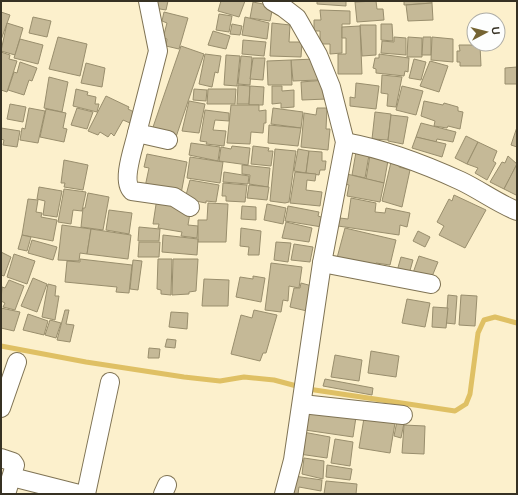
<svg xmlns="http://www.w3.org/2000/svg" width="518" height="495" viewBox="0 0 518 495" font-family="Arial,sans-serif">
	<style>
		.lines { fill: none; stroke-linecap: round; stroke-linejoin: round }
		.stream { stroke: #dfc064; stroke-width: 5 }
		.building { fill: #c5b997; stroke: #998e6d }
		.minor-casing { stroke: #7f7354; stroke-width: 20 }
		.minor { stroke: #fff; stroke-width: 18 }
	</style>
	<rect width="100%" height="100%" fill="#fcf0cc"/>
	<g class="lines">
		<polyline class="stream" points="1,346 86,362 184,377 220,381 244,377 274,380 308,389 455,411 466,404 470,394 478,333 484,320 495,317 517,323"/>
	</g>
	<g class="building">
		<polygon points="155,1 168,1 166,10 154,8"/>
		<polygon points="221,1 245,1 239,17 218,11"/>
		<polygon points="317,1 346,1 346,6 317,4"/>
		<polygon points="376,1 377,9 383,9 384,20 357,22 355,2"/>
		<polygon points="404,1 432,1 432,3 404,5"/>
		<polygon points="253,2 273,6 270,21 250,18"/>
		<polygon points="432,3 433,20 408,21 406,5"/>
		<polygon points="320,10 350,11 350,24 342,24 342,53 330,54 330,44 320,44 320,31 314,31 314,20 321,20"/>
		<polygon points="1,12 10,15 1,40"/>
		<polygon points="164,12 188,18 179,49 166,46 167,39 163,38 167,23 162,21"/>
		<polygon points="219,14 232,16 229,32 216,30"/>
		<polygon points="33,17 51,21 47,37 29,33"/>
		<polygon points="245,17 269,23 267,39 242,35"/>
		<polygon points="7,23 23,28 15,55 1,51"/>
		<polygon points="272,23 290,25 289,42 302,42 301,57 270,56"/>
		<polygon points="232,24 242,26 240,35 230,34"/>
		<polygon points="381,24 392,24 393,41 381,40"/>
		<polygon points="360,25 376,25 376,55 362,56"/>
		<polygon points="360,26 362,74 338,74 338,54 346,54 346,38 342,38 342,27"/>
		<polygon points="213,31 230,36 226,49 208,45"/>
		<polygon points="58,37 87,44 80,76 49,69"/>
		<polygon points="394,37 406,38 406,55 381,53 382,41 394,42"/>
		<polygon points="408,37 422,38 422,57 407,57"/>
		<polygon points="423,37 431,37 431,55 422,55"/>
		<polygon points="432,37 453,39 453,62 431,60"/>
		<polygon points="20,39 43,45 38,64 14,58"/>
		<polygon points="243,40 266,42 264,56 242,54"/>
		<polygon points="459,45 480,45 481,66 460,66 460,62 457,62 457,51 460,51"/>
		<polygon points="181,46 204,54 176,137 152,130"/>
		<polygon points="1,52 10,55 9,59 17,61 7,92 1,90"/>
		<polygon points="205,54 221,56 218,73 215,72 212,87 199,84"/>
		<polygon points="379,54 409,58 408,72 405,71 404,76 376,73 376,69 373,68 375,58 379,58"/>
		<polygon points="226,55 240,56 237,86 224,85"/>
		<polygon points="241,56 252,57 250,85 238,84"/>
		<polygon points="253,58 265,58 263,80 250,79"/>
		<polygon points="315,59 318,80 293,81 291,60"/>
		<polygon points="414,59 426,62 421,80 409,78"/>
		<polygon points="291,60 292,85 268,85 267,61"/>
		<polygon points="430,61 448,66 439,92 420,86"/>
		<polygon points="20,62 37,68 32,81 29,80 24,95 8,90 14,72 17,73"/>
		<polygon points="86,63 105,68 102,87 81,83"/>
		<polygon points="517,67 517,84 505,84 505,68"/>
		<polygon points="382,75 402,77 396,107 387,106 388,94 381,93"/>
		<polygon points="49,77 68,82 62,112 44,108"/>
		<polygon points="326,80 327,99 302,100 301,82"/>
		<polygon points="356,83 379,86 376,109 350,106 350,97 355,98"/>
		<polygon points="238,85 250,86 249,104 237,104"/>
		<polygon points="250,86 264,87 263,105 249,105"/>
		<polygon points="272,86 282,86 282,91 294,90 294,107 281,108 281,103 272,104"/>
		<polygon points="402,86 423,91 416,115 396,110"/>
		<polygon points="76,89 88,92 87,95 96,97 95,104 99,104 97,112 73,106"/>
		<polygon points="194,89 207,90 206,101 193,100"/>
		<polygon points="208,89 236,89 235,104 207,104"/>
		<polygon points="106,96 129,107 128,109 134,112 130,123 123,120 114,136 111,133 108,137 100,132 98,135 88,131"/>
		<polygon points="189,101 205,104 199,133 182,131"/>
		<polygon points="424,101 443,105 444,103 458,107 458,111 463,112 460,129 448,126 447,128 434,126 435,121 421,116"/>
		<polygon points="10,104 26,107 23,122 7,119"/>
		<polygon points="231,105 259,105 259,111 266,110 266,123 264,123 263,133 251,132 250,144 227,143"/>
		<polygon points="29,108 45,111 38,143 20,140 22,128 25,129"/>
		<polygon points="77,108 93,112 87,129 71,125"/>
		<polygon points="273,108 303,112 301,128 271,124"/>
		<polygon points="317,108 327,108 326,129 330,129 328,150 301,147 304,113 316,115"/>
		<polygon points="46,109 66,113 63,128 67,129 64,142 40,137"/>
		<polygon points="205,110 229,113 229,121 215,120 213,130 226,131 224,146 206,144 207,142 200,141"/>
		<polygon points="375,112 391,114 388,140 372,139"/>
		<polygon points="391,115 408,117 403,144 388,141"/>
		<polygon points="421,123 456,132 453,142 437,139 436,142 416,137"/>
		<polygon points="269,125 301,128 298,146 268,143"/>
		<polygon points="517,127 517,147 511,145"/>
		<polygon points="1,128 20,131 17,147 3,145 4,140 1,139"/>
		<polygon points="466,136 478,142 467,164 455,158"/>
		<polygon points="416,137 446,144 442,157 412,148"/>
		<polygon points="478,142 497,151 493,161 496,163 487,180 475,173 478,168 467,164"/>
		<polygon points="191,143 220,147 218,161 189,155"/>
		<polygon points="232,146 250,148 248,165 219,161 221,147 231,149"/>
		<polygon points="253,146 269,148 268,151 273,151 271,166 251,164"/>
		<polygon points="275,149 296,151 289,202 285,203 270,201"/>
		<polygon points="298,149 309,151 306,173 294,171"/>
		<polygon points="309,151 322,152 322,161 326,161 325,170 320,170 319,175 306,173"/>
		<polygon points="356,152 369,155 365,178 352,175"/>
		<polygon points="147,154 187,162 181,194 145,187 149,168 144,167"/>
		<polygon points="370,155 389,155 384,183 366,179"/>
		<polygon points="508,156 517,164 504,189 490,182 502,162 505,163"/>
		<polygon points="190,157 223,162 220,183 187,178"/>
		<polygon points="64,160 88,165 83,190 64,187 65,183 61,183"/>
		<polygon points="391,162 399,163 399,167 410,170 402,207 382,201"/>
		<polygon points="517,164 517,193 516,195 504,189"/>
		<polygon points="242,165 270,168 268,187 249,184 250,175 242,174"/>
		<polygon points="224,172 249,176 248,184 223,182"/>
		<polygon points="295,172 316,174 315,181 307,180 306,190 322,192 320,206 290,203"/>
		<polygon points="347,174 384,183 380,202 347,196 349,185 345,184"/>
		<polygon points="190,180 219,185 216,202 206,201 206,203 185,199"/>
		<polygon points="223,183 247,185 245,202 226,201 226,196 222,196"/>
		<polygon points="249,185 269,187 267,200 247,198"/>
		<polygon points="39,187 62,191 57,217 43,215 45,201 37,199"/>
		<polygon points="64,189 86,192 82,211 73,210 71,224 58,222"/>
		<polygon points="88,193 109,197 103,230 81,227 83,208 85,208"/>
		<polygon points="454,195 486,210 465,248 439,235 444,226 437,222 449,199 452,201"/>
		<polygon points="157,198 183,203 190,213 188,225 198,226 197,238 181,236 182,232 158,228 159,224 153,224"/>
		<polygon points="351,198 376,203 375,212 385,213 386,208 410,213 407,227 400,225 399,235 338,226 340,218 348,219"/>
		<polygon points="28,199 38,200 36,212 42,213 41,217 57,220 53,241 22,235"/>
		<polygon points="208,203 228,204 226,242 198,242 198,220 207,220"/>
		<polygon points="267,204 286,208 283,224 264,220"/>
		<polygon points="242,206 256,207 256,220 241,219"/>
		<polygon points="288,206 319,212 318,216 324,218 322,227 285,221"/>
		<polygon points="109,210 132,213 129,234 106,230"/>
		<polygon points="286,222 312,228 309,242 282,238"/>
		<polygon points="62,225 91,229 87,254 80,253 79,261 58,260"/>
		<polygon points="139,227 160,229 159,241 138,241"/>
		<polygon points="241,228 261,231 259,255 248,255 249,247 240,246"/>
		<polygon points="345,228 396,240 390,265 376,263 373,272 337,258"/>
		<polygon points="91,229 131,235 128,259 87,254"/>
		<polygon points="418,231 430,237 425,247 413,241"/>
		<polygon points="22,235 31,237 27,251 18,249"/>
		<polygon points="163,235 198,239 197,255 162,252"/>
		<polygon points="32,240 57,247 53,260 28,253"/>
		<polygon points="139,242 160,242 159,257 138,257"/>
		<polygon points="276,242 291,243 288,262 274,260"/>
		<polygon points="294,244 313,247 310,262 291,260"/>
		<polygon points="1,252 11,257 4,276 1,275"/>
		<polygon points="14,254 35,261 27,284 7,277"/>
		<polygon points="419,256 438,262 431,279 413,273"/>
		<polygon points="401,257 413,260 409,274 397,271"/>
		<polygon points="80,259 132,265 129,293 116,292 117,287 65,282 67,261 80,262"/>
		<polygon points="158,259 172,259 171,295 161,294 161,290 157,289"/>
		<polygon points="173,259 198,259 196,291 189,292 189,294 172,295"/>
		<polygon points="133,260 142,261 138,290 130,289"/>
		<polygon points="271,263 302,267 299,288 289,286 288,301 283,300 281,312 265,310"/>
		<polygon points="253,276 265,278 261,302 236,297 240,277 253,279"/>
		<polygon points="33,278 47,284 37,312 21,306"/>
		<polygon points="204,279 229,280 228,306 202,306"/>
		<polygon points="9,280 24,286 15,310 3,307 5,303 1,301 2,287 5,288"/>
		<polygon points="301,283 312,286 307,311 290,307 294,288 300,288"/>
		<polygon points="48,284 56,286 55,296 59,296 55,320 42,317"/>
		<polygon points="448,295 457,296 455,324 446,323"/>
		<polygon points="461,295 477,296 475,326 459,325"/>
		<polygon points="407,299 430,303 425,327 402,323"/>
		<polygon points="433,307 448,308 446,328 432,327"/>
		<polygon points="1,308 20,312 14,331 1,328"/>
		<polygon points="65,310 69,310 66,324 74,325 70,342 57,340"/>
		<polygon points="254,310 277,315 266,353 263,353 260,361 231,354 241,315 252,318"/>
		<polygon points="171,312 188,313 187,329 169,327"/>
		<polygon points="28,314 48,321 44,335 23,330"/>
		<polygon points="50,320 61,323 56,338 45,335"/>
		<polygon points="167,339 176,340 175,348 165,347"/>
		<polygon points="149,348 160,349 159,358 148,358"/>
		<polygon points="371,351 399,356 396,377 368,373"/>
		<polygon points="335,355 362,360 359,381 331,377"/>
		<polygon points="325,379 373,388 372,395 323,386"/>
		<polygon points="309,409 356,417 353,437 305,430"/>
		<polygon points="365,412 396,417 390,453 359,448"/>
		<polygon points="398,416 405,418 401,438 394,436"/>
		<polygon points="404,425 425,426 424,454 402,453"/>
		<polygon points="303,432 330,437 327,458 299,454"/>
		<polygon points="335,439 353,442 350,466 331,463"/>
		<polygon points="304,458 324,461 323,479 302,474"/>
		<polygon points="327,465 352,469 350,480 326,477"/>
		<polygon points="294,476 322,480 321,491 299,487 298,494 291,494"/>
		<polygon points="326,481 357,484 356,494 324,494"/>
	</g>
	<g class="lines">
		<g class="minor-casing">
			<g id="minor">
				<polyline points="148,1 158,51 137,133 168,140"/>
				<polyline points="272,1 284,8 297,18 318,55 331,87 345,142 322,263 293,460 284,494"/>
				<path d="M 137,133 C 134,147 121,181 132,191 L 174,197 L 190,207"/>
				<path d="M 345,142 C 384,149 424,164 461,181 C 480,190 497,203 517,211"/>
				<polyline points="322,263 431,284"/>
				<polyline points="302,404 403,415"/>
				<polyline points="1,408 17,362"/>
				<polyline points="1,458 13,462 15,465 6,494"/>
				<polyline points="12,477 79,494"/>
				<polyline points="86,494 110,382"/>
				<polyline points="163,494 167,485"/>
			</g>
		</g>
		<use href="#minor" class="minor"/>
	</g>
	<rect width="518" height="495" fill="none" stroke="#363123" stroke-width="4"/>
	<g transform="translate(486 32) rotate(83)"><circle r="19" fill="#fdfefd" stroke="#adaca6"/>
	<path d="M0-3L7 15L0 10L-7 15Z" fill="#756432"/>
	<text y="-6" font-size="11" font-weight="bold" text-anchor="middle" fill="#363123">U</text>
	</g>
</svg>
